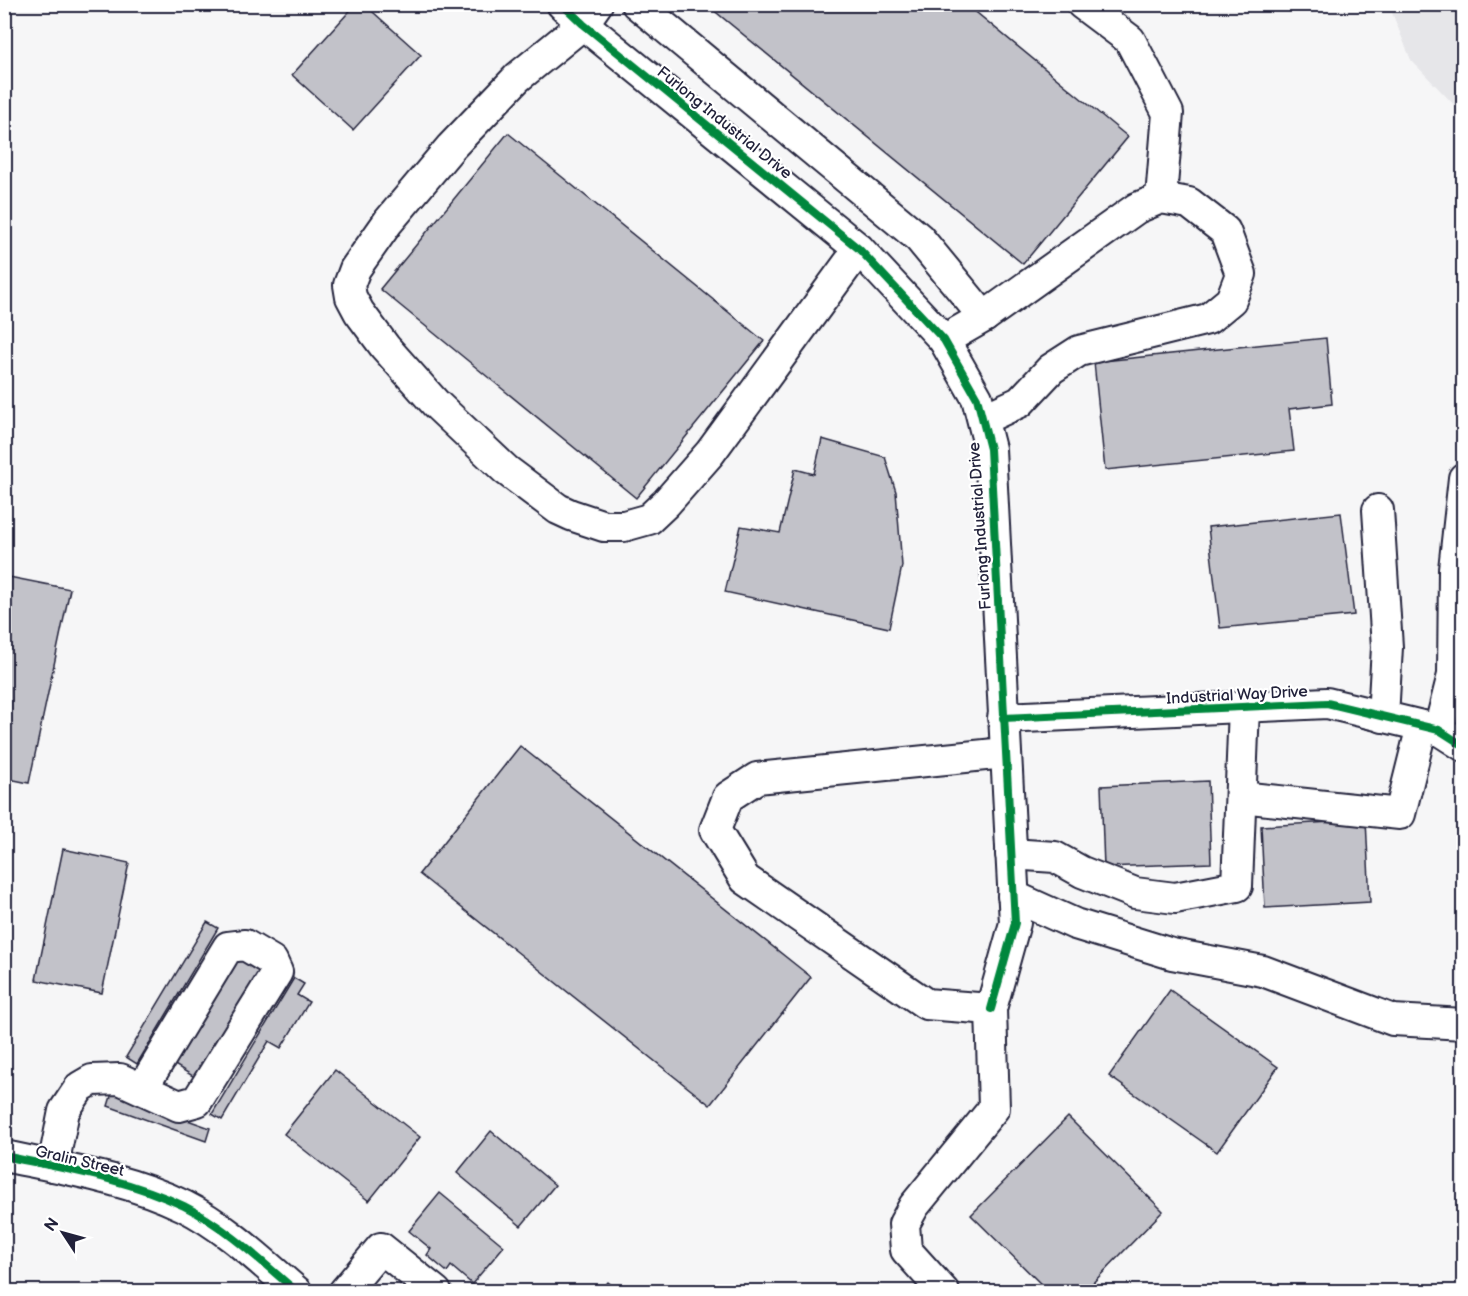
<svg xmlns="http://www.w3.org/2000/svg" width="1468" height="1296" viewBox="0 0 1468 1296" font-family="'Balsamiq Sans',sans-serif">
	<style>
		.built { fill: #e6e6e9 }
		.building { fill: #c2c2c9; stroke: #22223b; stroke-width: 1.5 }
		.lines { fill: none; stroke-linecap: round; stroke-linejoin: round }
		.minor-casing { stroke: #22223b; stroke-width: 34 }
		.minor { stroke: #fff; stroke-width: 30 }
		.cycleway-casing { stroke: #fff; stroke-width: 11 }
		.cycleway { stroke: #00873e; stroke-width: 8 }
		.labels { text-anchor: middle; stroke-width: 4.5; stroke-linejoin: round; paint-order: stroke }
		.street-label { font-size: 16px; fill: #22223b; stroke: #fff }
	</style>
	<rect width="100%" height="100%" fill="#f6f6f7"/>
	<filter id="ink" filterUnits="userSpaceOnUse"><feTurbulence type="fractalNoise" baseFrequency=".0167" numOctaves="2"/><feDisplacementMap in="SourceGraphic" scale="12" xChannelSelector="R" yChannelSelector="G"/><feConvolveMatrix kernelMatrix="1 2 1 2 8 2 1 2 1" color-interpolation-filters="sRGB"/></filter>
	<g filter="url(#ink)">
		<polygon class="built" points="1389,5 1463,5 1463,114 1411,60"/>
		<g class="building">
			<polygon points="356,4 364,4 421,55 353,130 292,75"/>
			<polygon points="706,4 966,4 1128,137 1023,264"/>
			<polygon points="508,133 764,341 636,498 380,289"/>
			<polygon points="1326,338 1332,404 1289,409 1294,451 1105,470 1094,362"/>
			<polygon points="822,439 885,457 896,492 902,566 889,628 725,592 741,526 780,533 795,469 814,474"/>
			<polygon points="1341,513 1354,615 1220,628 1208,527"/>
			<polygon points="4,576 70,589 29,783 4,778"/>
			<polygon points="520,746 811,977 710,1105 419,874"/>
			<polygon points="1208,781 1211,863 1104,867 1101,786"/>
			<polygon points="1366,820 1370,902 1265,908 1261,826"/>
			<polygon points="63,849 129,863 102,993 36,980"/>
			<polygon points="207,922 218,928 137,1064 126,1057"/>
			<polygon points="241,952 263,965 196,1078 173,1064"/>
			<polygon points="294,978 304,984 297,995 309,1002 281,1048 269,1041 222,1120 212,1114"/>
			<polygon points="1170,990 1278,1067 1217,1152 1109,1076"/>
			<polygon points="335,1070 420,1137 369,1201 284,1134"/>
			<polygon points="112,1093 210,1128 206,1141 108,1106"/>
			<polygon points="1068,1117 1163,1211 1084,1292 1049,1292 971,1215"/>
			<polygon points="491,1131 555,1185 521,1226 457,1173"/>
			<polygon points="440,1193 504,1246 472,1284 451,1266 447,1272 427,1255 431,1249 409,1231"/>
			<polygon points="608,1282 620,1292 600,1292"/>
		</g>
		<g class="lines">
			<g class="minor-casing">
				<g id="minor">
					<polyline points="562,4 583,24 859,249 944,340 977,398 990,449 1015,923 991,1009 994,1108 914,1206 904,1224 906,1250 944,1292"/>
					<polyline points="597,4 583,24 518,77 451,147 388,222 355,269 349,285 351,297 359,312 385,347 436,404 506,470 558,509 571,515 604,526 624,526 649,519 666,503 710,453 859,249"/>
					<polyline points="637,4 919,238 984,317 944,340"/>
					<polyline points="1082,4 1130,40 1168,113 1161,198"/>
					<polyline points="983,419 1020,402 1051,369 1079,351 1208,319 1231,300 1241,274 1225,231 1189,203 1161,198 1137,208 984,317"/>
					<polyline points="1378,510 1387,647 1383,717"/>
					<polyline points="1003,718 1327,703 1439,730 1464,746"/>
					<polyline points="1439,730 1453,675 1454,569 1464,478"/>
					<polyline points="1241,797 1400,814 1422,726"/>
					<polyline points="1011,854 1055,857 1082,872 1135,893 1175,898 1237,886 1244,707"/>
					<polyline points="1013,896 1075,924 1172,954 1263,971 1393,1020 1464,1024"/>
					<polyline points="991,1009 926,1004 745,879 715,830 728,797 757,778 1005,753"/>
					<path d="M 4,1156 C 66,1169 128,1179 184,1206 C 226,1227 262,1262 297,1292"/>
					<polyline points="53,1166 64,1111 80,1087 92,1080 120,1079 179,1106 197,1101 277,972 272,961 245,945 228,947 142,1089"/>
					<polyline points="344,1292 381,1248 436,1292"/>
				</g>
			</g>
			<use href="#minor" class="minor"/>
			<g class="cycleway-casing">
				<g id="cycleway">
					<polyline points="562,4 583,24 859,249 944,340 977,398 990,449 1015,923 991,1009"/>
					<polyline points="1003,718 1327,703 1439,730 1464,746"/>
					<path d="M 4,1156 C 66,1169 128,1179 184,1206 C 226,1227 262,1262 297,1292"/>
				</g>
			</g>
			<use href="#cycleway" class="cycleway"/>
		</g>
	</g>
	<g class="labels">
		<g class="street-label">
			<text transform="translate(725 122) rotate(39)" y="6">Furlong Industrial Drive</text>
			<text transform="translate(979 526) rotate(-94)" y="6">Furlong Industrial Drive</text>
			<text transform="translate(1237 694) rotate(-3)" y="6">Industrial Way Drive</text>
			<text transform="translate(80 1160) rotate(13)" y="6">Gralin Street</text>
		</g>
	</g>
	<rect width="1468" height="1296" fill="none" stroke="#fff" stroke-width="24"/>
	<rect x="12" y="12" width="1444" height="1272" fill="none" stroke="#22223b" stroke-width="2" filter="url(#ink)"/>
	<g transform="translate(63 1233) rotate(306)" stroke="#ffffff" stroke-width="4.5" paint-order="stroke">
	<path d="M0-4.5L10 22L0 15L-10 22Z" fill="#22223b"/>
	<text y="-9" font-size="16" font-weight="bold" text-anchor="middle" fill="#22223b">N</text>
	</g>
</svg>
